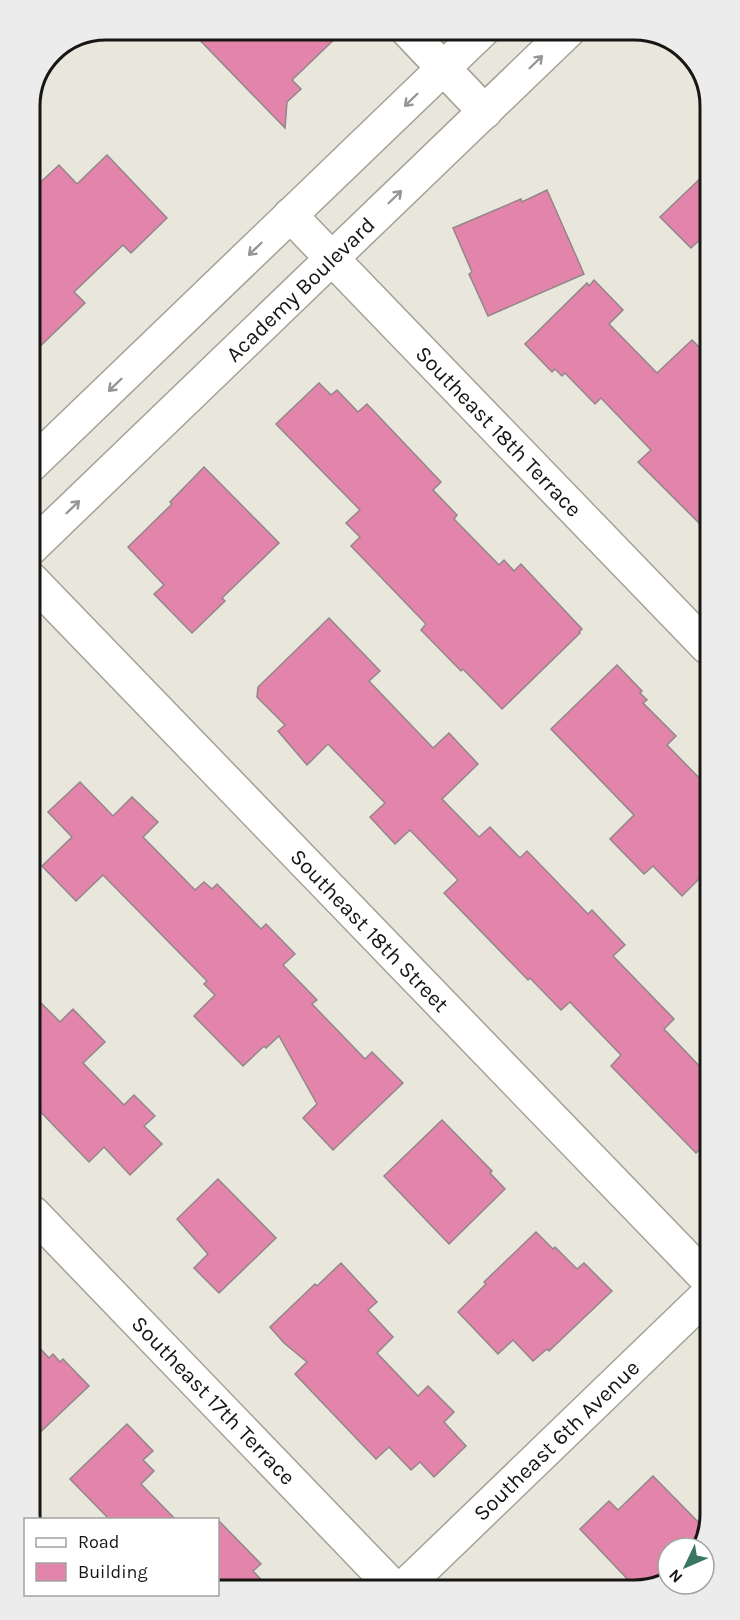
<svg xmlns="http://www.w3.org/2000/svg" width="740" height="1620" viewBox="0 0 740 1620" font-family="Karla,sans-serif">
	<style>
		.building { fill: #e385aa; stroke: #92868a; stroke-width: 1.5 }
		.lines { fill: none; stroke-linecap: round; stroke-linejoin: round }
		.minor-casing { stroke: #a4a196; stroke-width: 36 }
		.minor { stroke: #fff; stroke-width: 33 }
		.oneway { stroke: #979694 }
		.labels { text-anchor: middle; stroke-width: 5; stroke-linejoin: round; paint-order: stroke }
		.street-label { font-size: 22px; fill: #171612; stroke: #fff }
		.rim { fill: none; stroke: #171612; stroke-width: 3 }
	</style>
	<rect width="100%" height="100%" fill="#e9e6db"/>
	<g class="building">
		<polygon points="190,30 344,30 292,80 301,89 287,102 285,128"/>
		<polygon points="107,155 167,218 131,253 123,245 74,292 85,303 31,355 30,192 59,165 77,184"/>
		<polygon points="706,173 706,234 691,248 660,217"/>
		<polygon points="547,190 584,274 488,316 469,274 472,272 453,228 521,199 522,202"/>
		<polygon points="594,280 623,310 609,324 657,373 692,340 707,355 707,531 638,462 651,450 601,398 595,404 565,373 562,376 555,369 552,372 525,344 587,283 589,286"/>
		<polygon points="319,383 331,395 337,390 358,412 367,404 441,482 433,490 457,515 454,519 499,565 504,560 514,571 521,564 582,629 579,632 580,633 502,709 463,669 461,671 421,630 426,624 351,546 360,537 346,523 360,510 276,424"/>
		<polygon points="204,467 279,543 222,598 225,601 192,633 154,594 164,585 128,547 172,504 170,502"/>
		<polygon points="329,618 380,671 369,681 433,748 449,733 478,764 442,799 479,837 490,827 520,858 527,851 588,914 592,910 625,945 613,956 674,1019 664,1029 709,1076 709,1141 696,1153 611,1066 621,1055 570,1002 561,1010 530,978 528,980 444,893 458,880 410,830 395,844 370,817 385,803 328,744 307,765 278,731 285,725 257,697 258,687"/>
		<polygon points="617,665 642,691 640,693 647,700 643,703 676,736 667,745 708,787 708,870 682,896 653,866 644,874 610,839 634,815 551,729"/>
		<polygon points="80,782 113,816 132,797 158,822 143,837 195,890 204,882 212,889 217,884 261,929 266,924 295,954 283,965 317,1000 312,1004 365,1059 372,1052 403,1083 333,1150 303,1118 317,1104 279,1036 266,1048 264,1046 243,1066 194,1016 215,995 204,984 207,981 103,875 76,901 42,866 72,837 48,812"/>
		<polygon points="33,995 60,1022 73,1009 105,1042 83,1063 124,1105 134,1095 155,1116 144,1126 162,1144 130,1175 104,1147 89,1162 33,1104"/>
		<polygon points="442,1120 492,1171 490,1173 505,1189 449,1244 384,1176"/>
		<polygon points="218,1179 276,1238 219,1293 194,1268 208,1254 177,1219"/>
		<polygon points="536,1232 553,1249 555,1247 577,1269 584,1263 612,1291 549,1351 547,1349 533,1361 513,1340 498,1354 458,1312 486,1284 484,1282"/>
		<polygon points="341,1263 377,1302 368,1310 393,1337 377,1353 418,1396 428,1386 454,1412 444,1422 466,1446 434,1477 420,1462 411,1470 389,1447 376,1459 295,1374 307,1362 284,1343 270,1327 315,1284 317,1286"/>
		<polygon points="34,1342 49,1358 53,1354 60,1362 63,1359 89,1386 34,1438"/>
		<polygon points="127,1424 153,1451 143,1460 154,1471 141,1484 176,1520 110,1520 70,1479"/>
		<polygon points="653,1476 705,1529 702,1541 695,1548 668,1548 668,1574 656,1586 634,1586 580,1529 609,1501 618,1510"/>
		<polygon points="218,1520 261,1564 253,1571 270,1589 218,1589"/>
	</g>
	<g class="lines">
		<g class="minor-casing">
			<g id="minor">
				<polyline points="407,30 485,112"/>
				<polyline points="290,215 707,647"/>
				<polyline points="31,465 483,30"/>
				<polyline points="31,548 569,30"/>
				<polyline points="31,579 709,1281"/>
				<polyline points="33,1213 394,1588"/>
				<polyline points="403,1588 709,1293"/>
			</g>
		</g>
		<use href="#minor" class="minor"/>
	</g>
	<defs><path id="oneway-shaft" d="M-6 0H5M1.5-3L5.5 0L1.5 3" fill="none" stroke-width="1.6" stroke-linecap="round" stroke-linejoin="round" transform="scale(1.5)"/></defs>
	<g class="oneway">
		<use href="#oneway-shaft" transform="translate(536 62) rotate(-44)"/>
		<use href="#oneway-shaft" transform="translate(411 100) rotate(136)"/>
		<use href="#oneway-shaft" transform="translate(395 197) rotate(-44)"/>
		<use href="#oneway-shaft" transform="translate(255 249) rotate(136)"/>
		<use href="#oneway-shaft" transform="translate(115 385) rotate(136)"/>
		<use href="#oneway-shaft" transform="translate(73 507) rotate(-44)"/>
	</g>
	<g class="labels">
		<g class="street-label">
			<text transform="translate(300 289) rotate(-44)" y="8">Academy Boulevard</text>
			<text transform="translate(499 431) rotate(46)" y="8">Southeast 18th Terrace</text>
			<text transform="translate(370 930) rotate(46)" y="8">Southeast 18th Street</text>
			<text transform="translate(214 1400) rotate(46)" y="8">Southeast 17th Terrace</text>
			<text transform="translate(556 1440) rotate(-44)" y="8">Southeast 6th Avenue</text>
		</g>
	</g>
	<path d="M0 0H740V1620H0ZM106 40H634A66 66 0 0 1 700 106V1514A66 66 0 0 1 634 1580H106A66 66 0 0 1 40 1514V106A66 66 0 0 1 106 40Z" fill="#ececec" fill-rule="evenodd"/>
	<path class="rim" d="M106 40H634A66 66 0 0 1 700 106V1514A66 66 0 0 1 634 1580H106A66 66 0 0 1 40 1514V106A66 66 0 0 1 106 40Z"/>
	<rect x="24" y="1518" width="195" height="78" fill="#ffffff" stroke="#a2a2a0" stroke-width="1.5"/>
	<rect x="36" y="1538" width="30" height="9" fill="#ffffff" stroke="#a2a2a0" stroke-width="1.5"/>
	<text x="78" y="1548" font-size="18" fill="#171612">Road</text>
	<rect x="36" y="1563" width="30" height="18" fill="#e385aa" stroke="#a2a2a0" stroke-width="1.5"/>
	<text x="78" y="1578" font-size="18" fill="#171612">Building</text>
	<g transform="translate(686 1566) rotate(226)"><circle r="28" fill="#ffffff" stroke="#a2a2a0" stroke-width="1.5"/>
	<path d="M0-4.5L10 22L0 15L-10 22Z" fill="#3a7662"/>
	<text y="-9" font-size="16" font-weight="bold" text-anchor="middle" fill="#171612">N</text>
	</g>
</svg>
